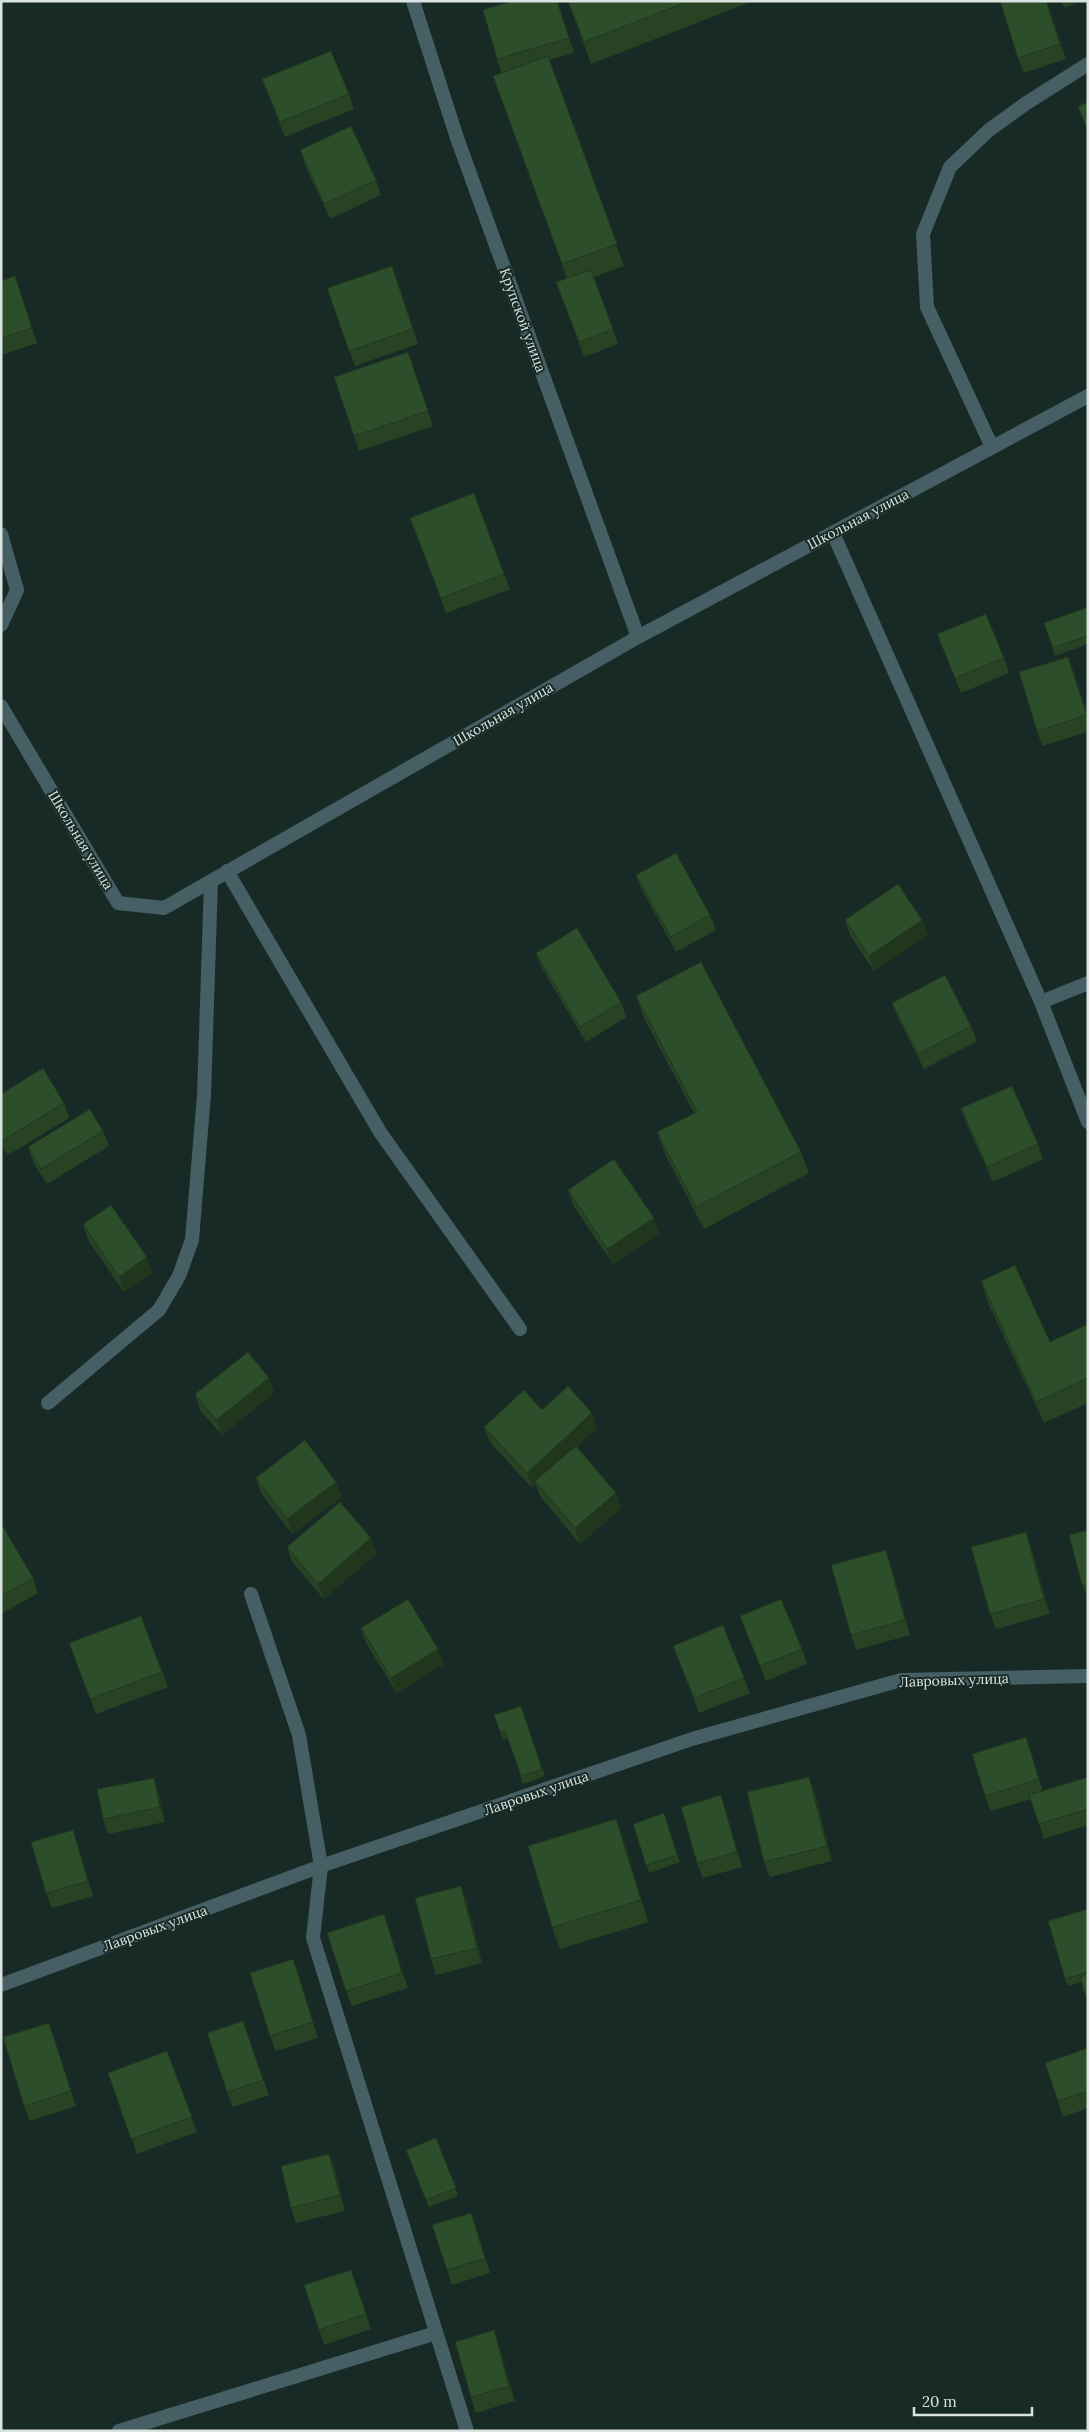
<svg xmlns="http://www.w3.org/2000/svg" width="1089" height="2432" font-family="Lora,serif">
<rect width="100%" height="100%" fill="#182a26"/>
<g fill="none" stroke-linecap="round" stroke-linejoin="round">
<polyline stroke="#455f64" stroke-width="14" points="992,447 927,307 923,234 950,167 989,130 1025,104 1088,64"/>
<g stroke="#455f64" stroke-width="14">
<polyline points="413,1 457,138 638,637"/>
<polyline points="833,533 1041,1002 1088,1122"/>
<polyline points="1,534 17,590 1,625"/>
<polyline points="1,706 118,903 164,908 638,637 1088,396"/>
<polyline points="227,871 380,1132 520,1329"/>
<polyline points="1041,1002 1088,983"/>
<polyline points="48,1403 159,1310 179,1276 192,1240 204,1095 211,881"/>
<polyline points="251,1594 299,1735 321,1866 313,1938 467,2431"/>
<polyline points="1,1985 321,1866 692,1739 901,1680 1088,1676"/>
<polyline points="119,2431 436,2333"/>
</g>
</g>
<g fill="#274324">
<polygon points="512,1 558,1 574,53 549,60 624,266 594,277 618,344 584,357 556,282 567,278 493,76 502,73 497,59"/>
<polygon points="568,1 753,1 591,64"/>
<polygon points="1047,1 1066,59 1024,73 1018,58"/>
<polygon points="1061,1 1080,1 1065,8"/>
<polygon points="262,79 349,94 354,109 285,137"/>
<polygon points="300,150 376,180 381,195 330,219 305,165"/>
<polygon points="15,276 37,343 1,355 1,281"/>
<polygon points="397,281 418,344 355,366 327,288"/>
<polygon points="413,367 433,426 359,451 354,436"/>
<polygon points="474,493 510,589 446,613 410,518"/>
<polygon points="1088,607 1088,644 1055,656 1044,623"/>
<polygon points="937,634 1004,658 1009,673 961,693"/>
<polygon points="1068,657 1088,717 1088,732 1042,746 1037,731"/>
<polygon points="636,875 710,915 716,930 676,952 642,890"/>
<polygon points="845,920 922,920 928,935 874,971 850,935"/>
<polygon points="536,953 621,1002 626,1017 586,1042 542,968"/>
<polygon points="636,996 801,1152 809,1173 704,1229 665,1154 657,1132 694,1113 644,1018"/>
<polygon points="892,1003 971,1026 977,1041 924,1069 898,1018"/>
<polygon points="1,1094 64,1103 69,1118 8,1155 1,1144"/>
<polygon points="961,1108 1038,1144 1043,1159 993,1182 966,1123"/>
<polygon points="103,1131 109,1146 47,1184 33,1162 28,1147"/>
<polygon points="568,1190 659,1233 613,1264 573,1205"/>
<polygon points="83,1224 153,1272 124,1292 88,1240"/>
<polygon points="981,1281 1050,1342 1088,1324 1088,1403 1044,1423 988,1303"/>
<polygon points="269,1378 274,1393 222,1435 200,1410 195,1394"/>
<polygon points="542,1410 597,1428 577,1447 616,1493 621,1508 580,1544 540,1496 536,1484 532,1488 490,1442 484,1427"/>
<polygon points="256,1478 342,1497 292,1534 261,1493"/>
<polygon points="1,1523 33,1578 38,1593 1,1614"/>
<polygon points="1088,1530 1088,1599 1082,1585"/>
<polygon points="1026,1532 1031,1547 1050,1614 996,1629 990,1614"/>
<polygon points="287,1547 377,1553 324,1599 292,1562"/>
<polygon points="886,1550 891,1565 910,1635 856,1650 851,1635"/>
<polygon points="141,1616 168,1687 96,1714 69,1643"/>
<polygon points="740,1616 802,1649 807,1664 766,1681"/>
<polygon points="361,1628 444,1664 397,1693 366,1643"/>
<polygon points="673,1646 744,1678 750,1693 699,1713"/>
<polygon points="521,1706 545,1776 523,1784 508,1738 503,1740 494,1715"/>
<polygon points="1031,1753 1043,1791 1088,1777 1088,1825 1044,1839 1031,1799 991,1811 985,1796"/>
<polygon points="809,1777 815,1792 832,1861 770,1877 764,1862"/>
<polygon points="159,1793 165,1822 108,1834 103,1819"/>
<polygon points="726,1810 742,1867 703,1878 697,1863"/>
<polygon points="616,1819 624,1841 648,1922 560,1949 552,1927"/>
<polygon points="667,1821 680,1862 649,1873 646,1865"/>
<polygon points="78,1845 93,1896 52,1908 46,1893"/>
<polygon points="467,1901 482,1963 436,1975 431,1959"/>
<polygon points="1088,1909 1088,2004 1081,1982 1068,1986 1065,1979"/>
<polygon points="389,1929 408,1988 352,2006 346,1991"/>
<polygon points="298,1974 318,2038 276,2051 270,2036"/>
<polygon points="248,2036 269,2095 233,2107 227,2092"/>
<polygon points="54,2038 76,2106 30,2121 24,2106"/>
<polygon points="1088,2048 1088,2108 1063,2117 1058,2101"/>
<polygon points="167,2051 197,2132 137,2154 108,2073"/>
<polygon points="436,2138 458,2196 429,2207 406,2150"/>
<polygon points="329,2154 335,2169 345,2211 296,2223 291,2208"/>
<polygon points="476,2228 490,2273 452,2285 447,2270"/>
<polygon points="357,2285 371,2329 324,2345 319,2330"/>
<polygon points="499,2346 515,2401 476,2413 471,2397"/>
</g>
<g fill="#20371d">
<polygon points="557,1 558,1 574,53 569,38"/>
<polygon points="1046,1 1047,1 1066,59 1060,44"/>
<polygon points="1068,657 1074,672 1088,718"/>
<polygon points="922,920 928,935 874,971 869,956"/>
<polygon points="654,1218 659,1233 613,1264 607,1249"/>
<polygon points="147,1257 153,1272 124,1292 119,1277"/>
<polygon points="269,1378 274,1393 222,1435 216,1420"/>
<polygon points="592,1413 597,1428 537,1484 535,1481 536,1484 532,1488 527,1473"/>
<polygon points="336,1482 342,1497 292,1534 287,1519"/>
<polygon points="616,1493 621,1508 580,1544 575,1528"/>
<polygon points="1026,1532 1031,1547 1050,1614 1044,1599"/>
<polygon points="371,1538 377,1553 324,1599 318,1584"/>
<polygon points="886,1550 891,1565 910,1635 905,1620"/>
<polygon points="438,1649 444,1664 397,1693 391,1678"/>
<polygon points="809,1777 815,1792 832,1861 827,1846"/>
<polygon points="154,1778 159,1793 165,1822 160,1807"/>
<polygon points="721,1795 726,1810 742,1867 737,1852"/>
<polygon points="616,1819 624,1841 648,1922 641,1900"/>
<polygon points="73,1830 78,1845 93,1896 88,1881"/>
<polygon points="461,1886 467,1901 482,1963 477,1948"/>
<polygon points="384,1914 389,1929 408,1988 402,1973"/>
<polygon points="329,2154 335,2169 345,2211 340,2195"/>
<polygon points="351,2270 357,2285 371,2329 366,2314"/>
<polygon points="494,2330 499,2346 515,2401 509,2386"/>
</g>
<g fill="#2d4e2a" stroke="#20371d">
<polygon points="512,1 557,1 569,38 497,59 483,10"/>
<polygon points="568,1 689,1 584,42"/>
<polygon points="1000,1 1046,1 1060,44 1018,58"/>
<polygon points="331,51 349,94 280,122 262,79"/>
<polygon points="548,56 617,244 562,264 493,76"/>
<polygon points="1088,102 1088,132 1078,106"/>
<polygon points="351,126 376,180 324,204 300,150"/>
<polygon points="392,266 413,329 349,351 327,288"/>
<polygon points="591,270 613,329 579,342 556,282"/>
<polygon points="15,276 32,328 1,338 1,281"/>
<polygon points="408,352 428,411 354,436 334,377"/>
<polygon points="474,493 504,574 441,598 410,518"/>
<polygon points="1088,607 1088,636 1053,648 1044,623"/>
<polygon points="986,614 1004,658 955,678 937,634"/>
<polygon points="1068,657 1087,715 1037,731 1019,672"/>
<polygon points="676,853 710,915 671,937 636,875"/>
<polygon points="898,884 922,920 869,956 845,920"/>
<polygon points="577,928 621,1002 580,1027 536,953"/>
<polygon points="701,962 801,1152 696,1207 657,1132 697,1112 636,996"/>
<polygon points="945,975 971,1026 918,1054 892,1003"/>
<polygon points="43,1068 64,1103 3,1140 1,1138 1,1094"/>
<polygon points="1012,1086 1038,1144 987,1167 961,1108"/>
<polygon points="90,1109 103,1131 41,1169 28,1147"/>
<polygon points="614,1159 654,1218 607,1249 568,1190"/>
<polygon points="111,1205 147,1257 119,1277 83,1224"/>
<polygon points="1015,1265 1050,1342 1088,1324 1088,1378 1036,1402 981,1281"/>
<polygon points="248,1352 269,1378 216,1420 195,1394"/>
<polygon points="568,1386 592,1413 527,1473 484,1427 524,1390 542,1410"/>
<polygon points="305,1440 336,1482 287,1519 256,1478"/>
<polygon points="576,1446 616,1493 575,1528 535,1481"/>
<polygon points="340,1502 371,1538 318,1584 287,1547"/>
<polygon points="1,1523 33,1578 1,1596"/>
<polygon points="1088,1530 1088,1583 1082,1585 1069,1535"/>
<polygon points="1026,1532 1044,1599 990,1614 971,1547"/>
<polygon points="886,1550 905,1620 851,1635 831,1565"/>
<polygon points="408,1599 438,1649 391,1678 361,1628"/>
<polygon points="781,1599 802,1649 760,1666 740,1616"/>
<polygon points="141,1616 162,1672 90,1699 69,1643"/>
<polygon points="723,1625 744,1678 694,1698 673,1646"/>
<polygon points="521,1706 542,1769 521,1776 505,1731 500,1732 494,1715"/>
<polygon points="1026,1737 1039,1779 985,1796 972,1754"/>
<polygon points="809,1777 827,1846 764,1862 747,1792"/>
<polygon points="1088,1777 1088,1809 1039,1824 1029,1795"/>
<polygon points="154,1778 160,1807 103,1819 97,1789"/>
<polygon points="721,1795 737,1852 697,1863 681,1807"/>
<polygon points="664,1813 677,1855 646,1865 633,1824"/>
<polygon points="616,1819 641,1900 552,1927 528,1846"/>
<polygon points="73,1830 88,1881 46,1893 31,1842"/>
<polygon points="461,1886 477,1948 431,1959 415,1898"/>
<polygon points="1088,1909 1088,1972 1065,1979 1048,1921"/>
<polygon points="384,1914 402,1973 346,1991 327,1933"/>
<polygon points="293,1959 313,2022 270,2036 250,1973"/>
<polygon points="1088,1974 1088,2004 1080,1977"/>
<polygon points="243,2021 263,2080 227,2092 207,2033"/>
<polygon points="49,2023 71,2091 24,2106 3,2037"/>
<polygon points="1088,2048 1088,2091 1058,2101 1045,2063"/>
<polygon points="167,2051 192,2117 131,2139 108,2073"/>
<polygon points="436,2138 456,2188 426,2200 406,2150"/>
<polygon points="329,2154 340,2195 291,2208 281,2166"/>
<polygon points="471,2213 485,2258 447,2270 432,2225"/>
<polygon points="351,2270 366,2314 319,2330 304,2285"/>
<polygon points="494,2330 509,2386 471,2397 455,2342"/>
</g>
<g text-anchor="middle" dominant-baseline="central" stroke-width="4" stroke-linejoin="round" paint-order="stroke">
<g font-size="14" fill="#d9e4e1" stroke="#182a26">
<text transform="translate(523 320) rotate(70)">Крупской улица</text>
<text transform="translate(858 519) rotate(-28)">Школьная улица</text>
<text transform="translate(503 714) rotate(-30)">Школьная улица</text>
<text transform="translate(81 840) rotate(59)">Школьная улица</text>
<text transform="translate(954 1680) rotate(-2)">Лавровых улица</text>
<text transform="translate(536 1793) rotate(-19)">Лавровых улица</text>
<text transform="translate(155 1928) rotate(-20)">Лавровых улица</text>
</g>
</g>
<rect width="1089" height="2432" fill="none" stroke="#d9e4e1" stroke-width="5"/>
<path d="M914 2407v8h118v-8" fill="none" stroke="#d9e4e1" stroke-width="2.5"/>
<text x="922" y="2407" font-size="15" fill="#d9e4e1" stroke="#182a26" stroke-width="4" paint-order="stroke">20 m</text>
</svg>
